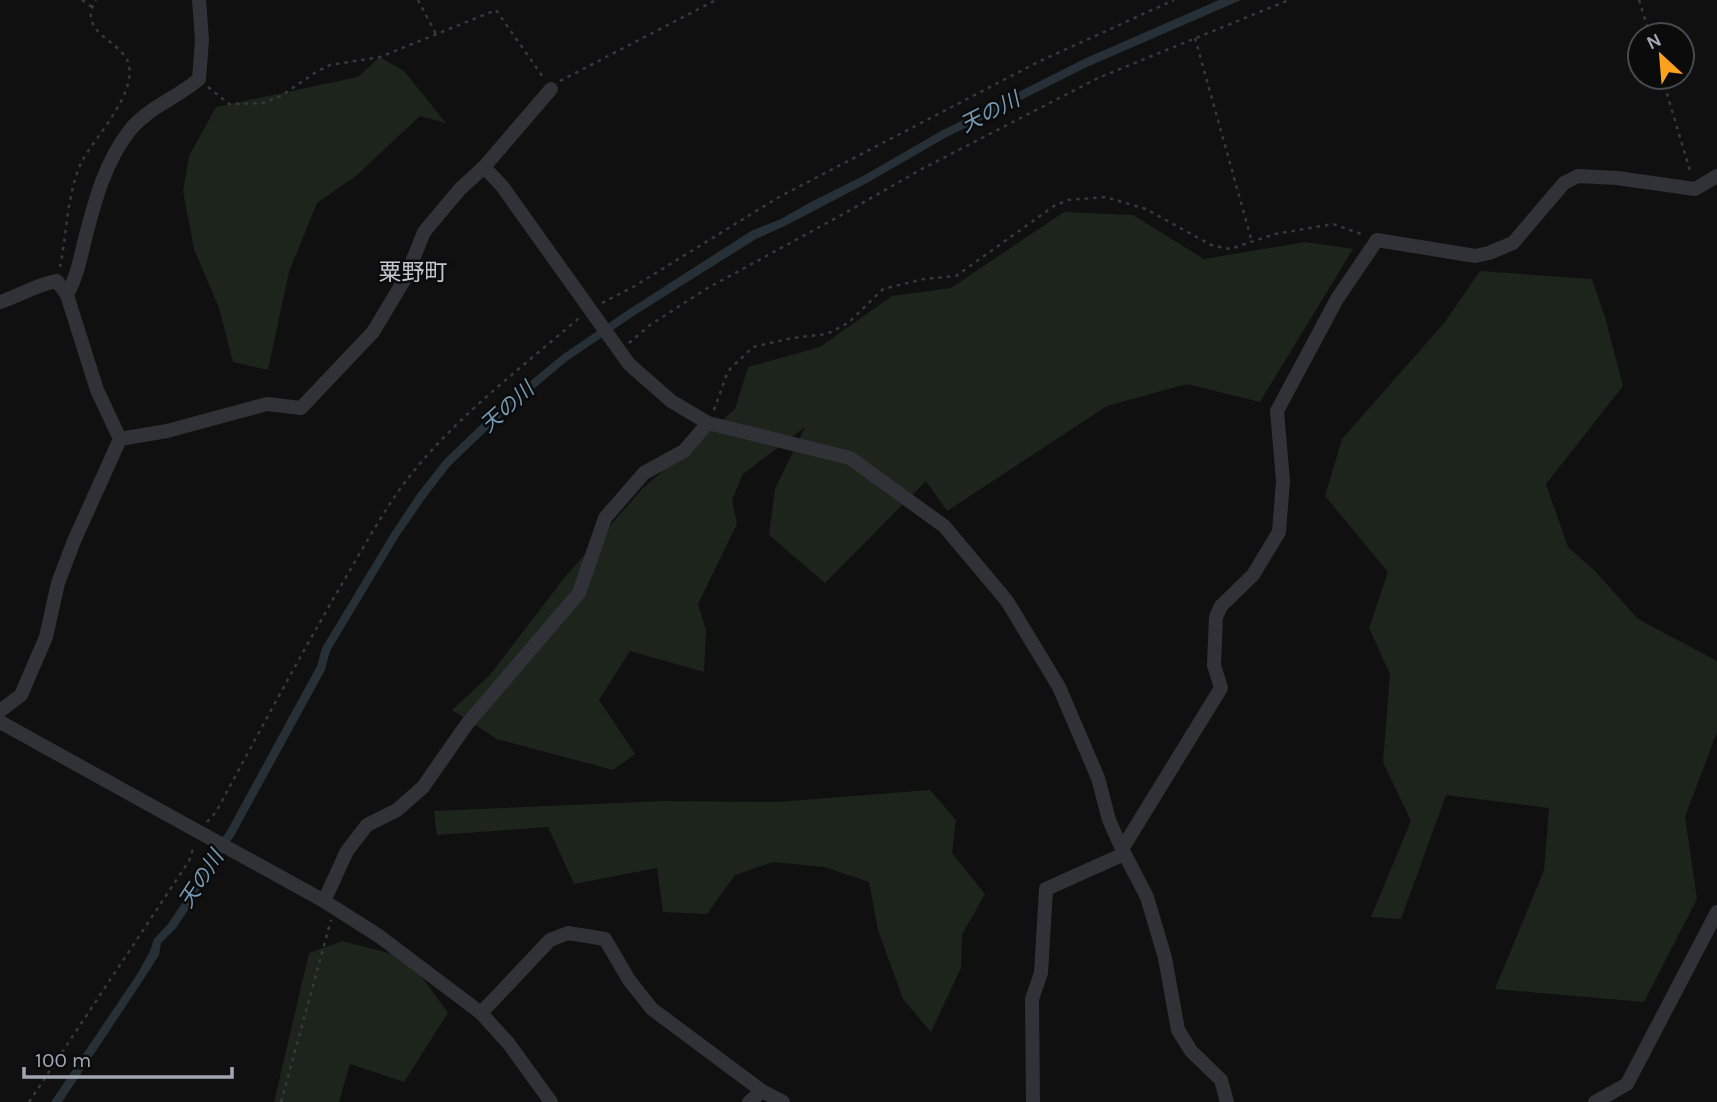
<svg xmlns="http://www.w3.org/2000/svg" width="1717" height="1102" font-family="Karla,'Noto Sans JP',sans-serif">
<rect width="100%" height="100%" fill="#101011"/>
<g fill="#1c241c">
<polygon points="380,57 404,71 446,123 420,116 357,175 317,203 289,272 268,370 233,362 219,308 194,249 183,191 189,156 216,107 358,77"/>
<polygon points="1064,212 1133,215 1204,259 1305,242 1353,249 1260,402 1187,384 1107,406 947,511 926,481 825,583 769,535 775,489 805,427 743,474 732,500 737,524 698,604 706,630 704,672 630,651 599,700 635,754 613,770 497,739 452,710 489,676 565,577 643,488 735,409 748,367 820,347 892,296 951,288"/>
<polygon points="1480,271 1592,279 1605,317 1623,386 1546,484 1568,547 1594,570 1638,619 1717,661 1717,732 1685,817 1697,899 1644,1002 1495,989 1544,870 1549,808 1446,795 1401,919 1371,917 1411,821 1383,762 1390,674 1369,628 1388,572 1325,496 1342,439 1445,322"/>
<polygon points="930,790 956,820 952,853 985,894 962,935 961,968 931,1032 903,999 878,930 869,882 824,867 773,862 735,875 707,914 663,912 657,868 574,884 548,827 437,835 434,811 664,801 777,802"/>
<polygon points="342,941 408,958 448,1013 404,1082 350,1064 339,1102 274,1102 309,953"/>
</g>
<polygon fill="#263036" points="1219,0 1241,0 1087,67 945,138 867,183 785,226 756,239 635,315 567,361 505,413 450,466 426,497 399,536 330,651 325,670 234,836 217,860 190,907 176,928 161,943 159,955 145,977 62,1102 51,1102 138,973 150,951 154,939 168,924 195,884 209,855 227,831 317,666 322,648 392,532 418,493 444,460 499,407 562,355 631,308 751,231 781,219 809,203 863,176 941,131 1084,59"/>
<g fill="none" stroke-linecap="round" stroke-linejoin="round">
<g stroke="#37393e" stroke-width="2.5" stroke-dasharray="3.5 5" stroke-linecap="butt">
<polyline points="82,0 92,7"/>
<polyline points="418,0 437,36"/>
<polyline points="1639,0 1650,35"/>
<polyline points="1195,38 1252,242"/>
<polyline points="1662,77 1691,174"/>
<polyline points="560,81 716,0"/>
<polyline points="208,87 229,104 263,103 281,96 316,72 330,65 380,57 496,10 543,77"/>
<path d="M 60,267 C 67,233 67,192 82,161 C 96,136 135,96 129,65 C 124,41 75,33 96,0"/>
<polyline points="602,303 633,287 779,197 1038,62 1174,0"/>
<polyline points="629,343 650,325 706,289 845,213 920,170 1098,78 1289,0"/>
<polyline points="714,410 728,371 753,347 792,338 827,334 848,323 883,289 924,279 956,276 1054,206 1068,200 1105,197 1146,209 1211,245 1230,249 1275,234 1333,224 1364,235"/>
<path d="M 207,822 L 216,812 C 256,738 296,663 339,589 C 361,552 382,512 409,477 C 457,416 521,368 579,318"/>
<polyline points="29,1102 189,861 194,846"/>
<polyline points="281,1102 331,920"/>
</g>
<g stroke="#313237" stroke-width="14">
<polyline points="484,167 502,186 629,364 671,401 708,423 850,458 944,526 1007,601 1059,687 1098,778 1109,820 1122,849 1147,897 1165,958 1178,1030 1191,1051 1221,1080 1227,1102"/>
<path d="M 67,295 C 77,277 80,259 85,239 C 95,200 105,162 130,130 C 149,107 177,98 199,79 L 202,40 L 199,0"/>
<path d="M 0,302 C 20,296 37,284 57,281 L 67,295 L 97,390 L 120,439 L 74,541 L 58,583 L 46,637 L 21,695 L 0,711"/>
<polyline points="120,439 167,431 267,404 301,408 373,332 406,277 424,232 460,189 484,167 551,89"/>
<polyline points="0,722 324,901 379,936 481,1013 509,1044 551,1102"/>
<polyline points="1122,849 1221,688 1214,665 1216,617 1221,606 1253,575 1279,532 1283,481 1277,411 1337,299 1377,240 1475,256 1489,253 1513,243 1564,183 1578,176 1617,178 1695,189 1717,176"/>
<polyline points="324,901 347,851 367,825 397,810 423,787 467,724 579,593 605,518 644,473 684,451 708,423"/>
<polyline points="481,1013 550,940 568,933 605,939 629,980 652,1009 762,1091"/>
<polyline points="749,1102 762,1091 783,1102"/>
<polyline points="1033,1102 1032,999 1041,973 1046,889 1124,854"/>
<polyline points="1595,1102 1627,1084 1717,912"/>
</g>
</g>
<g text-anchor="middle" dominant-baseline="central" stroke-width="5" stroke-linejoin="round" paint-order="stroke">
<g font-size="21" font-style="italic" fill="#7499b2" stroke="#0b0b0c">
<text transform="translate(990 112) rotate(-27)">天の川</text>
<text transform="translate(507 407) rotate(-42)">天の川</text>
<text transform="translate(201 879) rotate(-57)">天の川</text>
</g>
<g font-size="23" fill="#c1c6cf" stroke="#0b0b0c">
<text x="413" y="272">粟野町</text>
</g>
</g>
<g transform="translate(1661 56) rotate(334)"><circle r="33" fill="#0b0b0c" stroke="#47494f" stroke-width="2"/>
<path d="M0-5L12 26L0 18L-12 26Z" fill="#fea11c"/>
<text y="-10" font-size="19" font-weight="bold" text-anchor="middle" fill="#a0a7b3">N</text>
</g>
<path d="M24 1067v10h208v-10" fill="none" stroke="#a0a7b3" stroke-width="3.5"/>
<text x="35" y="1067" font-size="21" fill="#a0a7b3" stroke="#0b0b0c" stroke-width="5" paint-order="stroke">100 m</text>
</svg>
